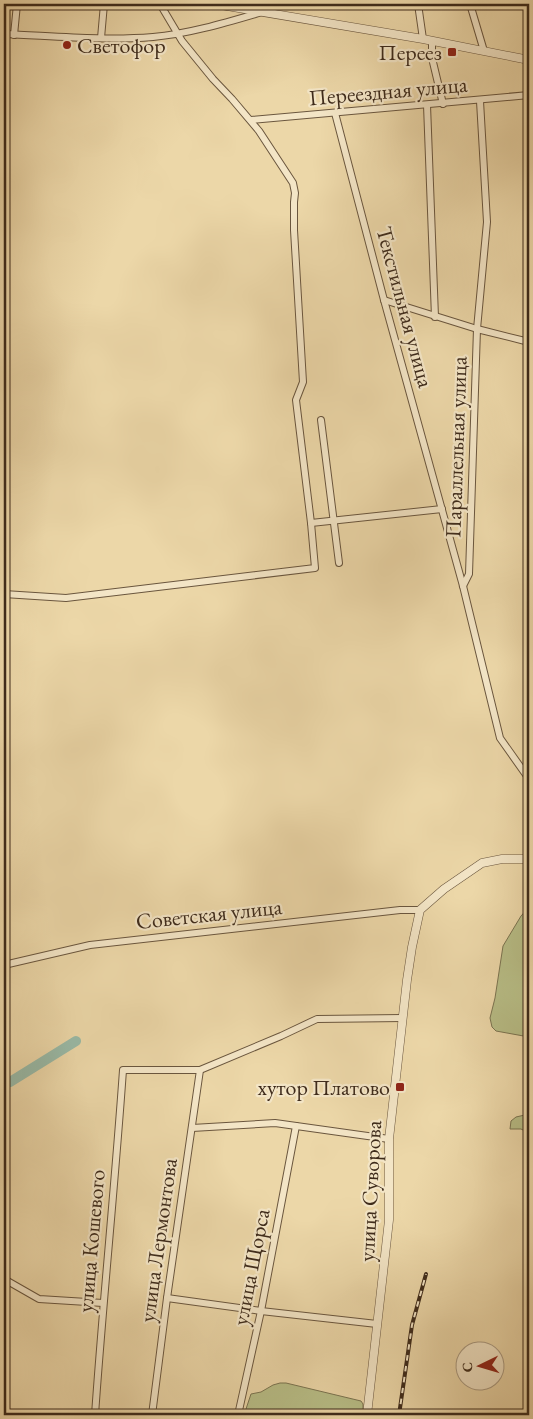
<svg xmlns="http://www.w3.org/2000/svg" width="533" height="1419" font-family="'EB Garamond',serif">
<rect width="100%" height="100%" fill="#ecd7a8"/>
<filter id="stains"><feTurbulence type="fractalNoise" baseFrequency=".004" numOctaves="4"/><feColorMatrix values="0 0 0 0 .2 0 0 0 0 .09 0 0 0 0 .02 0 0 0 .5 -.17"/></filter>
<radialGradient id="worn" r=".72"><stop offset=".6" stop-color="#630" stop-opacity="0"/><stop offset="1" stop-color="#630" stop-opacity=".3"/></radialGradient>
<g fill="#b8be87" stroke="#7b7451">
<polygon points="529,907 529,1037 496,1031 492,1027 490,1018 495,998 503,946 521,916"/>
<polygon points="529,1114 529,1152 527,1152 525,1147 527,1141 527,1132 521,1129 510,1129 511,1121 516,1117"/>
<polygon points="280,1383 286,1383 361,1401 363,1404 363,1415 244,1415 251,1394 261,1392 273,1385"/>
</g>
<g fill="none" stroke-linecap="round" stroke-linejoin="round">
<polyline stroke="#99baa7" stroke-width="10" points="4,1083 10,1082 76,1041"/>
<g stroke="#6a563e" stroke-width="8">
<g id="minor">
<polyline points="418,4 423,39"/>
<polyline points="470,4 484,51"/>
<path d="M 4,34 C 53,36 104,41 153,37 C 189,34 228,22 262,12"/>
<polyline points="14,35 17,4"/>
<polyline points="101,38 104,4"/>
<polyline points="432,41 432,58 443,104"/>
<polyline points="427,105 435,317"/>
<polyline points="335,113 384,300 463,586 500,738 529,779"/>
<polyline points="251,120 529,95"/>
<polyline points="384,300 477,329 529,342"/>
<polyline points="321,420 339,563"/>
<polyline points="311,523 442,509"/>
<polyline points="463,586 469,574 477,329 487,222 480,101"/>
<polyline points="4,594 66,598 315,568 311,523 296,400 303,382 294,230 294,202 295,193 293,183 259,131 232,99 213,79 182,41 160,4"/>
<polyline points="4,965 90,945 400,910 420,910"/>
<polyline points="192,1128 275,1123 389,1139"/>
<polyline points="4,1279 39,1299 103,1303"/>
<polyline points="167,1298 261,1311 377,1324"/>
<path d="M 95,1415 C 103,1300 115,1185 123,1070 L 200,1070 L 281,1036 L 317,1019 L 403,1018"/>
<polyline points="152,1415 167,1298 200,1070"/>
<polyline points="238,1415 261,1311 296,1126"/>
</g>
</g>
<g stroke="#6a563e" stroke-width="9">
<g id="tertiary">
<polyline points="215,4 423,39 529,60"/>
<polyline points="367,1415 389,1220 389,1139 407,980 412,947 420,910 444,889 482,863 502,859 529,859"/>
</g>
</g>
<use href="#minor" stroke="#f3e5c6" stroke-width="6"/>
<use href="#tertiary" stroke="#f3e5c6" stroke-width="8"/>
<g stroke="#3e2b1b" stroke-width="4">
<polyline id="rail" points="399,1415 412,1325 426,1274"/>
</g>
<use href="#rail" stroke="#f3e5c6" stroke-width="2" stroke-dasharray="5.5" stroke-linecap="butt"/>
</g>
<g fill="#8f2418" stroke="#f3e5c6" stroke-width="2">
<circle cx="67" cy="45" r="5"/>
<rect x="447" y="47" width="10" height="10" rx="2.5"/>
<rect x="395" y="1082" width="10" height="10" rx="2.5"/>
</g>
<g text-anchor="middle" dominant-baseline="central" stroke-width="4.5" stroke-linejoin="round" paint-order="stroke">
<g font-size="22" fill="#3e2b1b" stroke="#f3e5c6" text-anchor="end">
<text x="77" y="45" text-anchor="start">Светофор</text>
<text x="442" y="52">Переез</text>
<text x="390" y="1087">хутор Платово</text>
</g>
<g font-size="22" fill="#3e2b1b" stroke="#f3e5c6">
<text transform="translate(388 91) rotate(-5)">Переездная улица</text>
<text transform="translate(405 307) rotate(75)">Текстильная улица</text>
<text transform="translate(456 447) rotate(-88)">Параллельная улица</text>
<text transform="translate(209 914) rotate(-6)">Советская улица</text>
<text transform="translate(370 1191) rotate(-87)">улица Суворова</text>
<text transform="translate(158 1240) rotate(-82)">улица Лермонтова</text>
<text transform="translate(91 1241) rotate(-85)">улица Кошевого</text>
<text transform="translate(251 1267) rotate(-79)">улица Щорса</text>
</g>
</g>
<rect width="533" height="1419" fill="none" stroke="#ecd7a8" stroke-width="20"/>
<rect x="5" y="5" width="523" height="1409" fill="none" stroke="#3e2b1b" stroke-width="2.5"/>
<rect x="10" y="10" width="513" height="1399" fill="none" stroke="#3e2b1b"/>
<g transform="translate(480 1366) rotate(265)"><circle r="24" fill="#f3e5c6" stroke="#ab9b82"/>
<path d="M0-4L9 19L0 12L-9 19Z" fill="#8f2418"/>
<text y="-8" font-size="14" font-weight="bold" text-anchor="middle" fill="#3e2b1b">С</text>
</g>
<rect width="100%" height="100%" filter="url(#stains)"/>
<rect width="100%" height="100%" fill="url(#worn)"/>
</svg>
